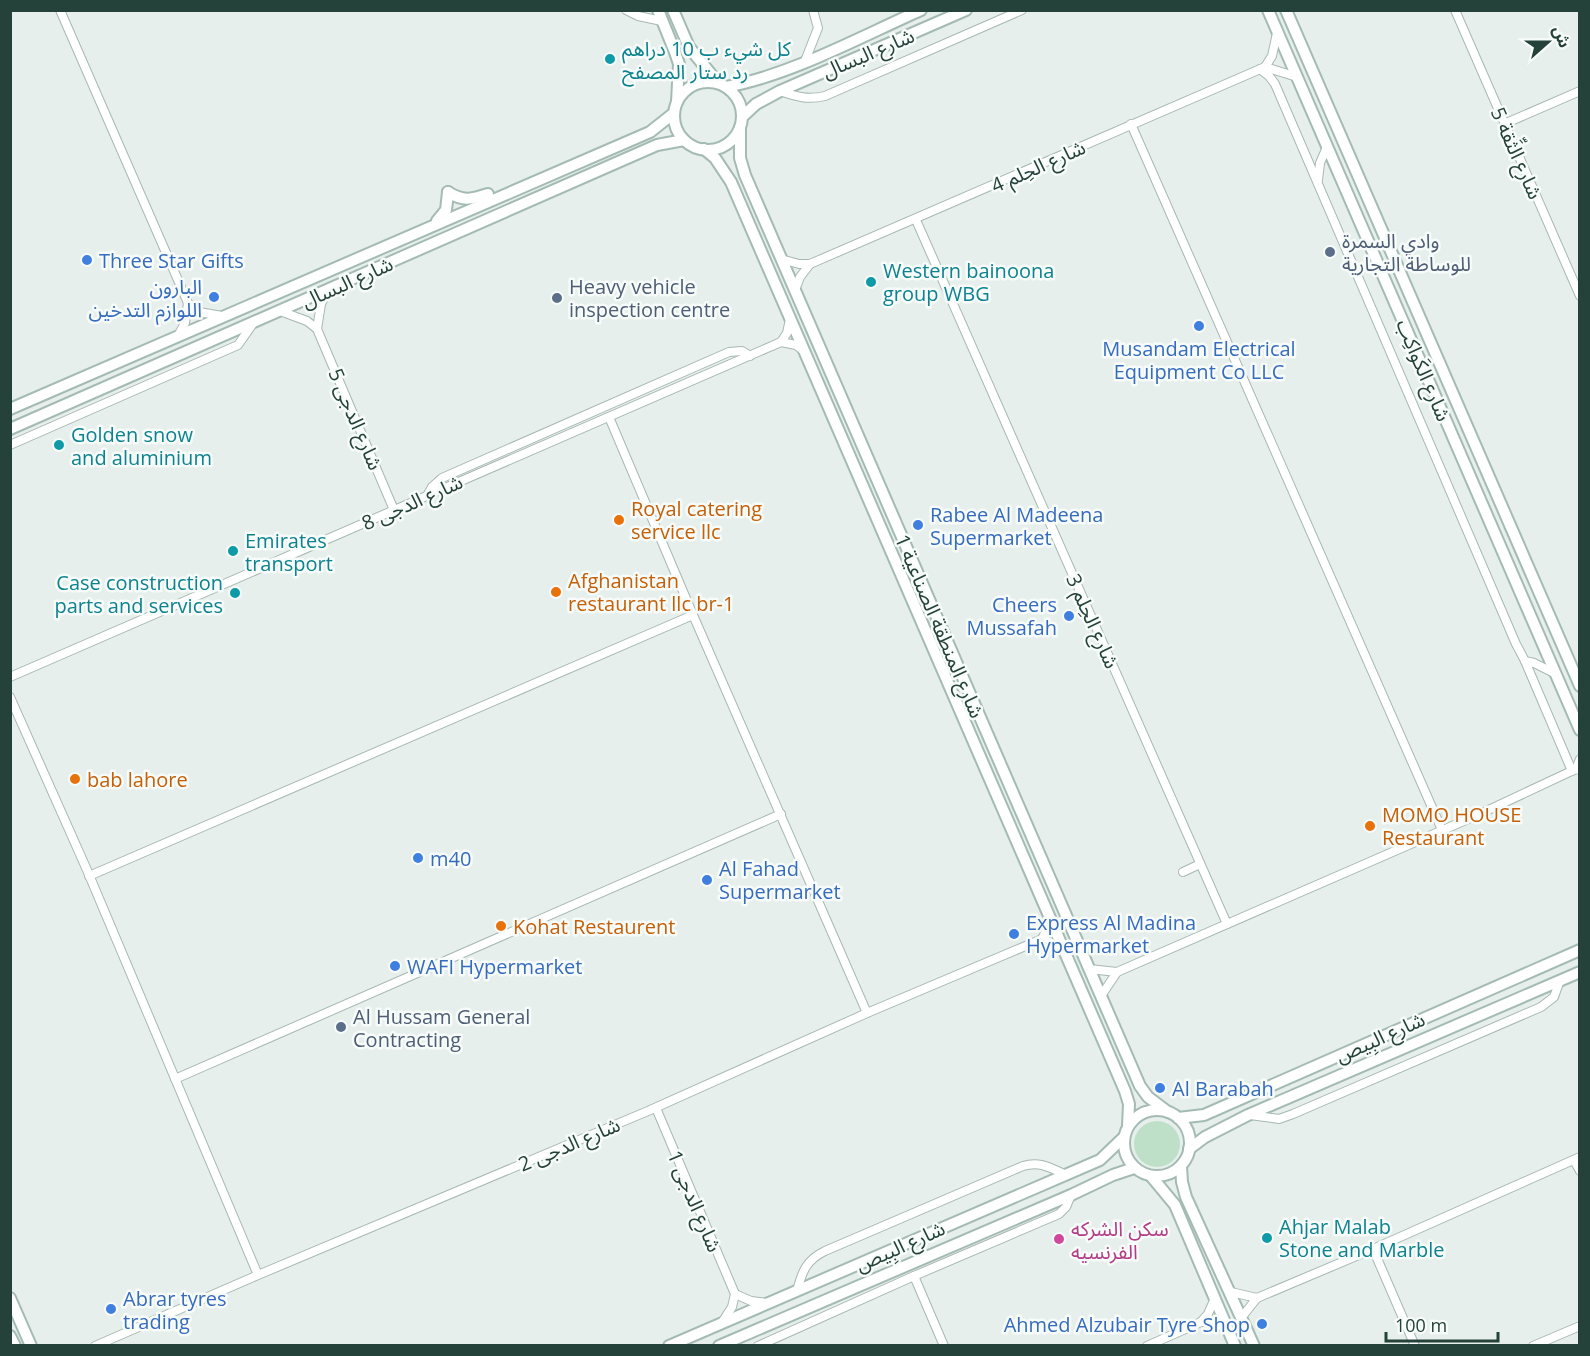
<svg xmlns="http://www.w3.org/2000/svg" width="1590" height="1356" font-family="'Open Sans','Noto Sans Arabic',sans-serif">
<rect width="100%" height="100%" fill="#e6efeb"/>
<circle fill="#bfe0c8" cx="1157" cy="1144" r="23"/>
<g fill="none" stroke-linecap="round" stroke-linejoin="round">
<g stroke="#a8b8b2" stroke-width="10">
<g id="street">
<polyline points="60,10 188,303 185,323 178,336"/>
<polyline points="626,10 638,16 662,21"/>
<polyline points="1455,10 1580,296"/>
<polyline points="805,61 818,28 813,10"/>
<polyline points="1265,67 1297,77"/>
<polyline points="1260,69 1269,76 1275,84 1516,644 1525,661 1534,663 1556,674"/>
<path d="M 780,91 C 797,97 808,100 825,96 L 1022,10"/>
<polyline points="1131,124 1442,830"/>
<polyline points="1504,124 1580,91"/>
<polyline points="1318,180 1320,163 1327,147"/>
<polyline points="916,220 1227,924"/>
<polyline points="781,259 799,264 810,264 1265,67 1272,56 1277,33"/>
<polyline points="328,290 321,304 317,329 394,510"/>
<polyline points="795,290 800,277 810,264"/>
<polyline points="188,303 199,312 222,316"/>
<polyline points="280,311 307,321 317,329"/>
<polyline points="781,342 796,345 804,351"/>
<polyline points="609,417 693,615 867,1013"/>
<polyline points="10,445 238,345 254,322"/>
<polyline points="427,496 432,487 442,478 729,352 742,351 750,356"/>
<polyline points="1525,661 1572,771"/>
<polyline points="10,677 781,342 787,333 790,319"/>
<polyline points="10,697 87,870 258,1275"/>
<polyline points="1576,769 1580,759"/>
<polyline points="1183,872 1200,864"/>
<polyline points="89,876 693,615"/>
<polyline points="1042,939 1049,925 1048,918"/>
<polyline points="1089,969 1117,972"/>
<polyline points="1101,996 1117,972 1482,813 1576,769 1580,770"/>
<polyline points="175,1079 781,814"/>
<polyline points="656,1108 735,1294 732,1307 723,1321"/>
<polyline points="1250,1115 1279,1119 1293,1114 1541,1007 1554,997 1560,980"/>
<polyline points="1574,1160 1580,1171"/>
<polyline points="1373,1249 1415,1346"/>
<polyline points="914,1276 944,1346"/>
<path d="M 797,1291 C 802,1272 806,1260 825,1251 L 1023,1166 C 1039,1161 1049,1167 1064,1174"/>
<polyline points="1231,1292 1257,1298 1373,1249 1580,1157"/>
<polyline points="735,1294 751,1301 767,1303"/>
<polyline points="1241,1318 1257,1298"/>
<polyline points="1201,1322 1208,1314 1215,1298"/>
<polyline points="95,1346 258,1275 648,1111 867,1013 1042,939 1062,947"/>
<polyline points="758,1346 914,1276 1059,1214 1066,1207 1071,1195"/>
<polyline points="1147,1346 1201,1322 1210,1322 1228,1329"/>
<polyline points="1533,1346 1580,1326"/>
</g>
</g>
<g stroke="#a4bbb3" stroke-width="14">
<g id="secondary">
<polyline points="658,10 675,52 679,64 677,102"/>
<polyline points="673,10 689,47 718,83"/>
<polyline points="1268,10 1580,730"/>
<polyline points="1286,10 1580,686"/>
<circle cx="708" cy="116" r="34"/>
<path d="M 726,87 C 791,75 860,37 921,10"/>
<polyline points="742,117 756,104 780,91 966,10"/>
<polyline points="740,128 740,158 745,175 1140,1086 1148,1097 1168,1112"/>
<polyline points="704,149 715,158 731,182 1125,1091 1129,1104 1128,1126"/>
<path d="M 448,192 C 463,202 473,199 488,194"/>
<polyline points="437,221 446,210 448,192"/>
<polyline points="10,409 650,132 674,113"/>
<polyline points="10,429 657,145 684,140"/>
<circle cx="1157" cy="1143" r="33"/>
<polyline points="1178,1118 1204,1115 1580,950"/>
<polyline points="1189,1149 1205,1137 1248,1115 1580,972"/>
<polyline points="1181,1166 1182,1182 1186,1197 1254,1346"/>
<polyline points="1151,1176 1175,1205 1235,1346"/>
<polyline points="10,1298 31,1346"/>
<polyline points="10,1336 15,1346"/>
<polyline points="669,1346 1100,1160 1124,1137"/>
<polyline points="719,1346 1071,1195 1113,1175 1134,1168"/>
</g>
</g>
<use href="#street" stroke="#fff" stroke-width="8"/>
<use href="#secondary" stroke="#fff" stroke-width="10"/>
</g>
<g fill="#0f9aa8" stroke="#f7fbf9" stroke-width="2">
<circle cx="610" cy="59" r="6"/>
<circle cx="871" cy="282" r="6"/>
<circle cx="59" cy="445" r="6"/>
<circle cx="233" cy="551" r="6"/>
<circle cx="235" cy="593" r="6"/>
<circle cx="1267" cy="1238" r="6"/>
</g>
<g fill="#5c6f8a" stroke="#f7fbf9" stroke-width="2">
<circle cx="1330" cy="252" r="6"/>
<circle cx="557" cy="298" r="6"/>
<circle cx="341" cy="1027" r="6"/>
</g>
<g fill="#3f7fe0" stroke="#f7fbf9" stroke-width="2">
<circle cx="87" cy="260" r="6"/>
<circle cx="214" cy="297" r="6"/>
<circle cx="1199" cy="326" r="6"/>
<circle cx="918" cy="525" r="6"/>
<circle cx="1069" cy="616" r="6"/>
<circle cx="418" cy="858" r="6"/>
<circle cx="707" cy="880" r="6"/>
<circle cx="1014" cy="934" r="6"/>
<circle cx="395" cy="966" r="6"/>
<circle cx="1160" cy="1088" r="6"/>
<circle cx="111" cy="1309" r="6"/>
<circle cx="1262" cy="1324" r="6"/>
</g>
<g fill="#e8710a" stroke="#f7fbf9" stroke-width="2">
<circle cx="619" cy="520" r="6"/>
<circle cx="556" cy="592" r="6"/>
<circle cx="75" cy="779" r="6"/>
<circle cx="1370" cy="826" r="6"/>
<circle cx="501" cy="926" r="6"/>
</g>
<circle fill="#d1479c" stroke="#f7fbf9" stroke-width="2" cx="1059" cy="1239" r="6"/>
<g text-anchor="middle" dominant-baseline="central" stroke-width="5" stroke-linejoin="round" paint-order="stroke">
<g font-size="20" fill="#0d838f" stroke="#f7fbf9" text-anchor="start">
<text x="622" y="48">كل شيء ب 10 دراهم<tspan x="622" dy="23">رد ستار المصفح</tspan></text>
<text x="883" y="270">Western bainoona<tspan x="883" dy="23">group WBG</tspan></text>
<text x="71" y="434">Golden snow<tspan x="71" dy="23">and aluminium</tspan></text>
<text x="245" y="540">Emirates<tspan x="245" dy="23">transport</tspan></text>
<text x="223" y="582" text-anchor="end">Case construction<tspan x="223" dy="23">parts and services</tspan></text>
<text x="1279" y="1226">Ahjar Malab<tspan x="1279" dy="23">Stone and Marble</tspan></text>
</g>
<g font-size="20" fill="#24423a" stroke="#f7fbf9">
<text transform="translate(868 53) rotate(-23)">شارع البسال</text>
<text transform="translate(1517 153) rotate(66)">شارع الثِّقة 5</text>
<text transform="translate(1038 166) rotate(-24)">شارع الحِلم 4</text>
<text transform="translate(347 282) rotate(-24)">شارع البسال</text>
<text transform="translate(1424 370) rotate(67)">شارع الكَواكِب</text>
<text transform="translate(356 419) rotate(67)">شارع الدجى 5</text>
<text transform="translate(412 502) rotate(-24)">شارع الدجى 8</text>
<text transform="translate(1093 621) rotate(66)">شارع الحِلم 3</text>
<text transform="translate(940 626) rotate(67)">شارع المنطقة الصناعية 1</text>
<text transform="translate(1380 1037) rotate(-24)">شارع البِيص</text>
<text transform="translate(569 1144) rotate(-23)">شارع الدجى 2</text>
<text transform="translate(695 1201) rotate(67)">شارع الدجى 1</text>
<text transform="translate(900 1246) rotate(-24)">شارع البِيص</text>
</g>
<g font-size="20" fill="#4e5e75" stroke="#f7fbf9" text-anchor="start">
<text x="1342" y="240">وادي السمرة<tspan x="1342" dy="23">للوساطة التجارية</tspan></text>
<text x="569" y="286">Heavy vehicle<tspan x="569" dy="23">inspection centre</tspan></text>
<text x="353" y="1016">Al Hussam General<tspan x="353" dy="23">Contracting</tspan></text>
</g>
<g font-size="20" fill="#366cbe" stroke="#f7fbf9" text-anchor="start">
<text x="99" y="260">Three Star Gifts</text>
<text x="202" y="286" text-anchor="end">البارون<tspan x="202" dy="23">اللوازم التدخين</tspan></text>
<text x="1199" y="348" text-anchor="middle">Musandam Electrical<tspan x="1199" dy="23">Equipment Co LLC</tspan></text>
<text x="930" y="514">Rabee Al Madeena<tspan x="930" dy="23">Supermarket</tspan></text>
<text x="1057" y="604" text-anchor="end">Cheers<tspan x="1057" dy="23">Mussafah</tspan></text>
<text x="430" y="858">m40</text>
<text x="719" y="868">Al Fahad<tspan x="719" dy="23">Supermarket</tspan></text>
<text x="1026" y="922">Express Al Madina<tspan x="1026" dy="23">Hypermarket</tspan></text>
<text x="407" y="966">WAFI Hypermarket</text>
<text x="1172" y="1088">Al Barabah</text>
<text x="123" y="1298">Abrar tyres<tspan x="123" dy="23">trading</tspan></text>
<text x="1250" y="1324" text-anchor="end">Ahmed Alzubair Tyre Shop</text>
</g>
<g font-size="20" fill="#c56008" stroke="#f7fbf9" text-anchor="start">
<text x="631" y="508">Royal catering<tspan x="631" dy="23">service llc</tspan></text>
<text x="568" y="580">Afghanistan<tspan x="568" dy="23">restaurant llc br-1</tspan></text>
<text x="87" y="779">bab lahore</text>
<text x="1382" y="814">MOMO HOUSE<tspan x="1382" dy="23">Restaurant</tspan></text>
<text x="513" y="926">Kohat Restaurent</text>
</g>
<g font-size="20" fill="#b23c85" stroke="#f7fbf9" text-anchor="start">
<text x="1071" y="1228">سكن الشركه<tspan x="1071" dy="23">الفرنسيه</tspan></text>
</g>
</g>
<rect width="1590" height="1356" fill="none" stroke="#24423a" stroke-width="24"/>
<g transform="translate(1548 42) rotate(69)" stroke="#f7fbf9" stroke-width="4.5" paint-order="stroke">
<path d="M0-4.5L10 22L0 15L-10 22Z" fill="#24423a"/>
<text y="-9" font-size="16" font-weight="bold" text-anchor="middle" fill="#24423a">ش</text>
</g>
<path d="M1386 1332v9h112v-9" fill="none" stroke="#24423a" stroke-width="3"/>
<text x="1395" y="1332" font-size="18" fill="#24423a" stroke="#f7fbf9" stroke-width="4.5" paint-order="stroke">100 m</text>
</svg>
